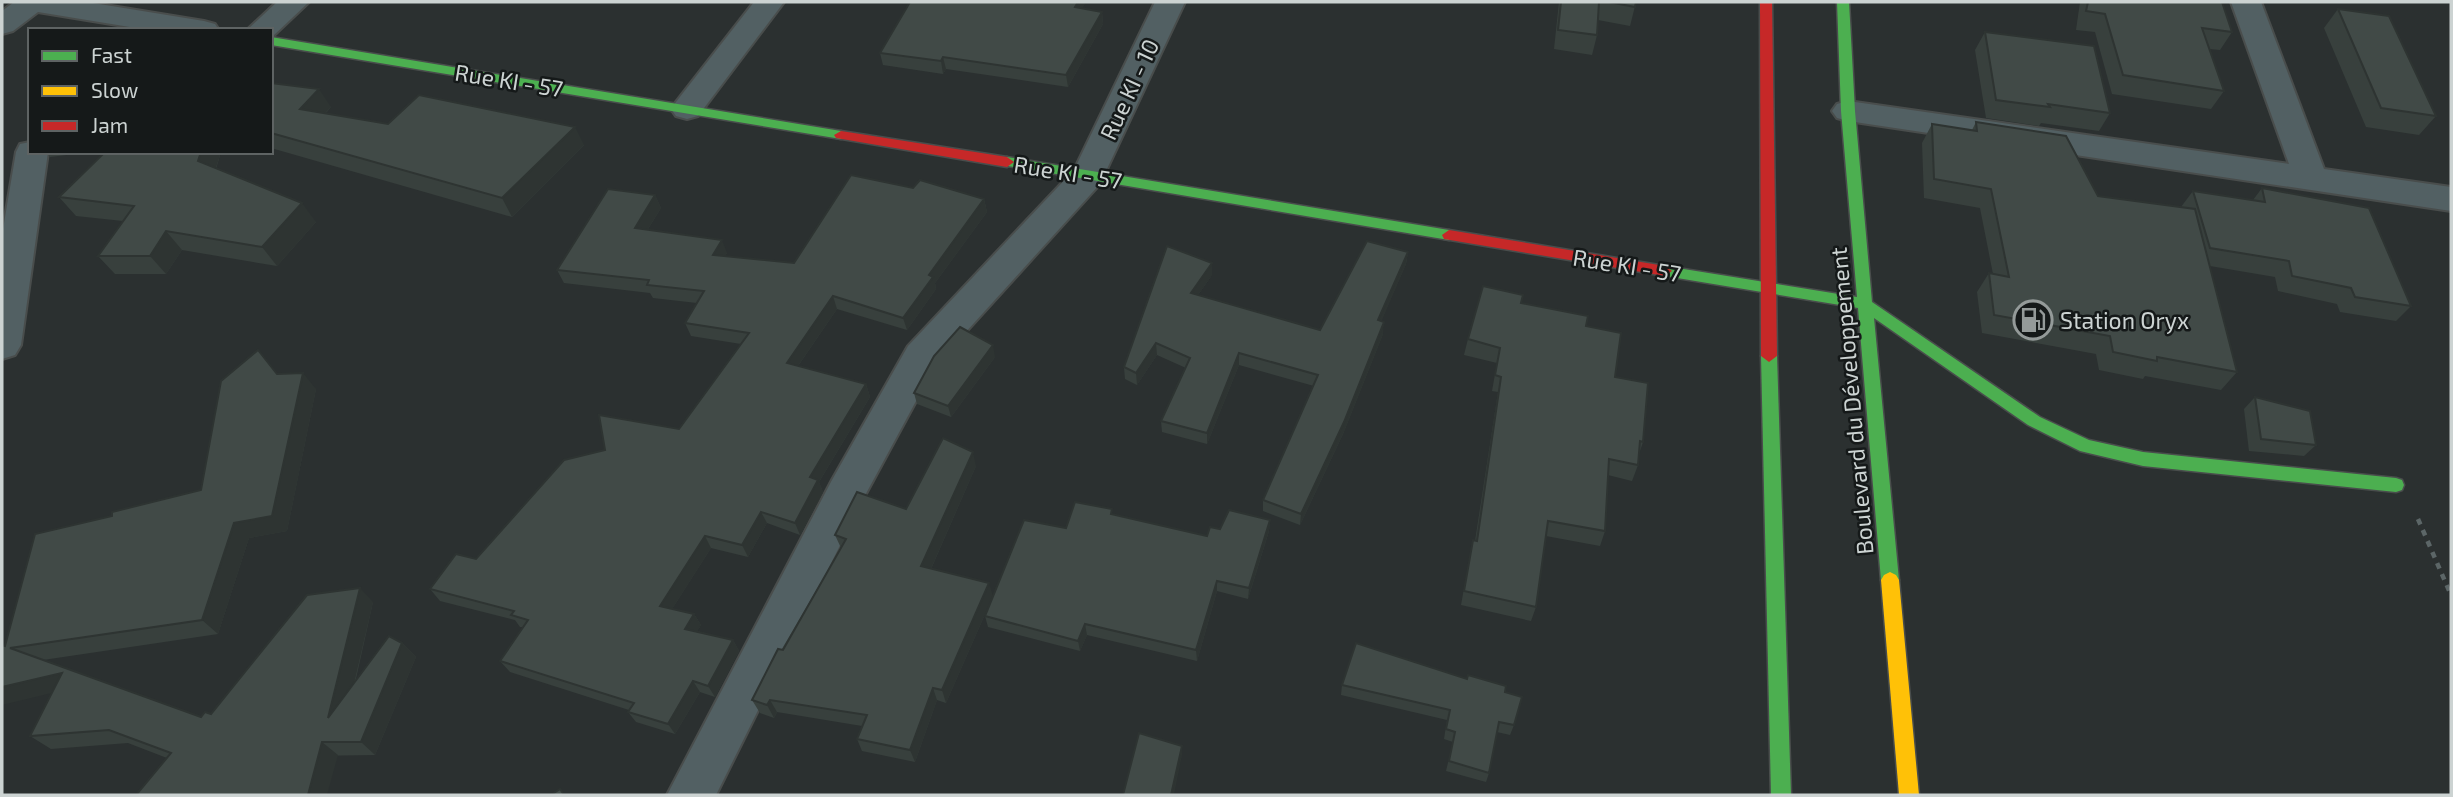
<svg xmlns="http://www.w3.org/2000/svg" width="2453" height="797" font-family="'Exo 2',sans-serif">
<rect width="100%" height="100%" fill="#2b3030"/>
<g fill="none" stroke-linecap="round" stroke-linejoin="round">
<g stroke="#494d4c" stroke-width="4">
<g id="street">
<polygon points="14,2 87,2 204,21 215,24 219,30 148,30 38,12 13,31 2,34 2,11"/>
<polygon points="277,2 309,2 273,36 271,30 247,30"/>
<polygon points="754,2 784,2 698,116 687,119 676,116 671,109 676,102"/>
<polygon points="1155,2 1185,2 1100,184 935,366 862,501 716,795 667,795 832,480 908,346 1074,170"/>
<polygon points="2231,2 2261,2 2324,169 2451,187 2451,211 1848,121 1837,118 1832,111 1837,104 1848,101 2289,164"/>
<polygon points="30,142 30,152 48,152 21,345 15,355 2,359 2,235 16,152 20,144"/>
</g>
</g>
<g stroke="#494d4c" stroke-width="3">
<g id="fast">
<polygon points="1837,2 1849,2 1855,111 1872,302 2040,417 2089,440 2143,452 2396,478 2402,480 2404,485 2402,490 2396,492 2143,466 2080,451 2028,425 1874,318 1899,580 1896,585 1890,588 1884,585 1881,580 1858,308 1665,276 1658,271 1665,266 1857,297 1841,111"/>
<polygon points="271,37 841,131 848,135 841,139 271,45"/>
<polygon points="1007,157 1449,230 1456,235 1449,240 1002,165 1000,162 1002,159"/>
<polygon points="1769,350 1777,356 1791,795 1771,795 1761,356"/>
</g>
</g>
<g stroke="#494d4c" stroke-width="3">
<polygon id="slow" points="1890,572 1896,575 1899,580 1919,795 1899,795 1881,580 1884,575"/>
</g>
<g stroke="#494d4c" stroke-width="3">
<g id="jam">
<polygon points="1760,2 1772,2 1777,356 1769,362 1761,356"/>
<polygon points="841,131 1007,157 1014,162 1007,167 836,138 834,135"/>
<polygon points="1449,230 1665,266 1672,271 1665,276 1444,239 1442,235"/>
</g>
</g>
<polyline stroke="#5c6667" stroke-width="4.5" stroke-dasharray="6 6" stroke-linecap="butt" points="2418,519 2451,595"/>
<use href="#street" fill="#526063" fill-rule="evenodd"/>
<use href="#fast" fill="#4caf50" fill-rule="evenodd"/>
<use href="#slow" fill="#ffc107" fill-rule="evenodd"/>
<use href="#jam" fill="#c62828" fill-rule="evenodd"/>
</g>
<g fill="#38403d">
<polygon points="910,2 1086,2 1082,8 1102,12 1103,24 1068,87 946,69 943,74 883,65 880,53"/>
<polygon points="1559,2 1636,2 1630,26 1598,20 1597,35 1592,55 1554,49"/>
<polygon points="2080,2 2222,2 2232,32 2220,50 2210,49 2224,91 2211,109 2112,94 2095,32 2076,30"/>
<polygon points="2338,9 2436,116 2419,135 2366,127 2324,28"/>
<polygon points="1985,32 2110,113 2099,131 2041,123 2039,126 1986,118 1975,50"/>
<polygon points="271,83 331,107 326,113 388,124 584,145 512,217 271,148"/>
<polygon points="1976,122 2098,196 2181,207 2193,191 2253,200 2262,188 2411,306 2396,321 2340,312 2337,304 2278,291 2275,277 2210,266 2237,372 2221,390 2145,376 2143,379 2099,370 2096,354 1982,333 1977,292 1989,273 1993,274 1980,208 1924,198 1922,143 1932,124 1972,130"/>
<polygon points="46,152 91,152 50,157"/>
<polygon points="105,152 221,152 216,169 316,222 277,266 182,250 166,274 115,274 98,256 123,221 76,216 59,197"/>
<polygon points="913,188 984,199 987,212 935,283 936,289 907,330 837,309 798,366 866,384 870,397 819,482 823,492 800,535 767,523 748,557 711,548 672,609 694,614 701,625 697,631 733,640 739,651 715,697 700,692 675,734 636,722 628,712 629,710 510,672 500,661 523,627 520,627 515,620 440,601 430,589 679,429 741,344 691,336 685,323 697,303 653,298 650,293 564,283 557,270 655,195 661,208 648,229 727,253 725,256 794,263"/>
<polygon points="1408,252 1406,264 1381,321 1383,334 1343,434 1300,525 1263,511 1263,500 1314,386 1239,365 1207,444 1162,432 1161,421 1186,368 1157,355 1137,385 1125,379 1124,367 1212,275 1198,295 1320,330"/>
<polygon points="1521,303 1586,326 1615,377 1643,442 1639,454 1638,465 1632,481 1608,475 1605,531 1600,546 1546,536 1536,607 1531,621 1461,605 1470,555 1473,540 1475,541 1498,392 1492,391 1497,363 1464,355 1468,339"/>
<polygon points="995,357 951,417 917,404 914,393"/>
<polygon points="278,374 316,389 287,531 249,538 218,634 43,660 201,717 211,714 373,602 355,683 402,643 416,657 375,755 167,758 128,743 51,749 30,736 52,694 5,646 112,516 201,490"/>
<polygon points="2255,397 2316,445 2304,456 2249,451 2244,409"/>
<polygon points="976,466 931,569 993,596 946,703 937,700 915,762 862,751 857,739 862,726 777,712 774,718 760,713 752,700 841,548 835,535 906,509"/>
<polygon points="1113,514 1207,536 1220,529 1270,520 1269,531 1248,599 1217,591 1197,661 1087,635 1080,651 988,627 985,616 1066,528"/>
<polygon points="1342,685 1514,725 1510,735 1497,732 1489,773 1486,782 1446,771 1453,742 1444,739 1447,720 1341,695"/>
</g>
<g fill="#2e3432">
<polygon points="1078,2 1086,2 1076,19 1075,7"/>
<polygon points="1102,12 1103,24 1068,87 1066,75"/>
<polygon points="943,57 946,69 943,74 941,61"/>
<polygon points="319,89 331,107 312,127 300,109"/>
<polygon points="575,127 584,145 512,217 502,198"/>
<polygon points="201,152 221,152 212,180 198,161"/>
<polygon points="655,195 661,208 641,240 635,228"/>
<polygon points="984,199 987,212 935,283 936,289 907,330 903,318 929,275"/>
<polygon points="302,203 316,222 277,266 262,247"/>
<polygon points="166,231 182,250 166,274 150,256"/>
<polygon points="722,240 727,253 719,268 713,255"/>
<polygon points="1408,252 1406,264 1377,332 1378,320"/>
<polygon points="1212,263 1212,275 1191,305 1191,293"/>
<polygon points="833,296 837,309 791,376 787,363"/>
<polygon points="1384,322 1383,334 1343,434 1300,525 1301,514"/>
<polygon points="1156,343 1157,355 1137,385 1136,373"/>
<polygon points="993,345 995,357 951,417 948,406"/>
<polygon points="1239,353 1239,365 1207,444 1207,433"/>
<polygon points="303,373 316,389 287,531 249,538 218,634 202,620 234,523"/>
<polygon points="866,384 870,397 819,482 823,492 800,535 795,523 810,477"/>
<polygon points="973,452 976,466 926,580 921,566"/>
<polygon points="761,512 767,523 748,557 742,545"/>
<polygon points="1270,520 1269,531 1248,599 1249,588"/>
<polygon points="705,536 711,548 667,617 660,606"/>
<polygon points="1217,581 1217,591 1197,661 1196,650"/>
<polygon points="989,583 993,596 946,703 942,690"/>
<polygon points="360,588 373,602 343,731 328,718"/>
<polygon points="694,614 701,625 692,640 685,629"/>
<polygon points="1085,624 1087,635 1080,651 1078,641"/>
<polygon points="733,640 739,651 715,697 708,686"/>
<polygon points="402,643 416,657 375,755 361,742"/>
<polygon points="62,673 81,686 2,705 2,687"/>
<polygon points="693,681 700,692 675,734 668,724"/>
<polygon points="933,688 937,700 915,762 910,750"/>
<polygon points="770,700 777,712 774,718 767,705"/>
<polygon points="322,742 338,755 327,795 308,795"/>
<polygon points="1182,746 1182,755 1174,795 1171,795"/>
</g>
<g fill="#414a47" stroke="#2e3432" stroke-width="2">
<polygon points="910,2 1078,2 1075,7 1102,12 1066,75 943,57 941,61 880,53"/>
<polygon points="1561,2 1599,2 1597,35 1558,30"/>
<polygon points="1609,2 1636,2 1635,7"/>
<polygon points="2088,2 2222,2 2232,32 2202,28 2224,91 2123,75 2105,14 2086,11"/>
<polygon points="2338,9 2389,16 2436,116 2381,108"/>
<polygon points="1985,32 2094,46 2110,113 2048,104 2050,107 1996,100"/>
<polygon points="271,83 319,89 300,109 388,124 419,95 575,127 502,198 271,133"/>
<polygon points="1976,122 2066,136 2098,196 2195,209 2237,372 2157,357 2157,361 2113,352 2110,336 1994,315 1989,273 2009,277 1991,189 1934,179 1932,124 1977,131"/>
<polygon points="105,152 201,152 198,161 302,203 262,247 166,231 150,256 98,256 134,206 59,197"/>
<polygon points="851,175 913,188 920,180 984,199 929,275 933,277 903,318 833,296 787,363 866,384 810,477 818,480 795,523 761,512 742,545 705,536 660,606 694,614 685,629 733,640 708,686 693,681 668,724 628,712 634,703 500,661 528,620 511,615 514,611 430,589 456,554 476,559 564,460 605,450 599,415 679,429 749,333 685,323 704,291 647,285 649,280 557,270 608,189 655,195 635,228 722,240 713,255 794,263"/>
<polygon points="2262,188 2369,208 2411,306 2355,297 2351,288 2292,276 2289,261 2210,248 2193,191 2265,202"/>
<polygon points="1367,241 1408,252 1378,320 1384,322 1344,422 1301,514 1263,500 1318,375 1239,353 1207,433 1161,421 1190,358 1156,343 1136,373 1124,367 1167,246 1212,263 1191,293 1320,330"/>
<polygon points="1483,286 1523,295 1521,303 1588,316 1586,326 1621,333 1615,377 1648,383 1643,442 1640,441 1638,465 1609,459 1605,531 1548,521 1536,607 1464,591 1473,540 1477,541 1501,377 1495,375 1500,348 1468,339"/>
<polygon points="960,327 993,345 948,406 914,393 934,356"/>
<polygon points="258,350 277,374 303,373 272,516 234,523 202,620 10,648 201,717 205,712 211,714 307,595 360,588 328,718 389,636 402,643 361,742 322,742 308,795 136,795 171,753 109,730 30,736 62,673 2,687 2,645 5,646 35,534 112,516 112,512 201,490 221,381"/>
<polygon points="2255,397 2310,411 2316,445 2261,439"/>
<polygon points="943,438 973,452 921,566 989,583 942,690 933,688 910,750 857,739 867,715 770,700 767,705 752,700 778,649 783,650 846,539 835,535 857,492 906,509"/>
<polygon points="1075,502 1112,509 1111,514 1207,536 1210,527 1220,529 1229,510 1270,520 1249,588 1217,581 1196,650 1085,624 1078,641 985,616 1024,520 1066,528"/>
<polygon points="1356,643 1467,679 1468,675 1506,686 1505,692 1522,697 1514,725 1499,722 1489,773 1449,761 1455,732 1446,729 1450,710 1342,685"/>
<polygon points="1139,733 1182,746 1171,795 1123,795"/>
<polygon points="560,789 564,795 551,795"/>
</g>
<defs>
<g id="fuel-ring" transform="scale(2.0125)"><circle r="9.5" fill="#151919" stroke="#949a99" stroke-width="1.5"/><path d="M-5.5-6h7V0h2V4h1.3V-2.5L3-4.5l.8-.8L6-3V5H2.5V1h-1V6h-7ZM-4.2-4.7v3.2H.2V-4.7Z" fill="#949a99"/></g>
</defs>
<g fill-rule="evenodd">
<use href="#fuel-ring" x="2033" y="320"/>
</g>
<g text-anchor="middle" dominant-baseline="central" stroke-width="5" stroke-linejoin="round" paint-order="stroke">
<g font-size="23" fill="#ccd3d2" stroke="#151919">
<text transform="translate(509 80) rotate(9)">Rue KI - 57</text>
<text transform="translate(1129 89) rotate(-65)">Rue KI - 10</text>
<text transform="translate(1068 172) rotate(9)">Rue KI - 57</text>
<text transform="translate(1627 265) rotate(9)">Rue KI - 57</text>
<text transform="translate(1851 401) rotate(-95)">Boulevard du Développement</text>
</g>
<g font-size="23" fill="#ccd3d2" stroke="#151919" text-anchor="start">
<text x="2060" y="320">Station Oryx</text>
</g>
</g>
<rect width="2453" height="797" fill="none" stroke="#ccd3d2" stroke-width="7"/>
<rect x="28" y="28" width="245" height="126" fill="#151919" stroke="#5e6363" stroke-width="2"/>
<rect x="42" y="51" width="35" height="10" fill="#4caf50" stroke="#5e6363" stroke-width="2"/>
<text x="91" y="63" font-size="21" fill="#ccd3d2">Fast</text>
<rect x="42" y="86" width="35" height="10" fill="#ffc107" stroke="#5e6363" stroke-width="2"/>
<text x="91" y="98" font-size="21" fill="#ccd3d2">Slow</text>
<rect x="42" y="121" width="35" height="10" fill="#c62828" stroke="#5e6363" stroke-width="2"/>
<text x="91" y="133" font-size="21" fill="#ccd3d2">Jam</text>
</svg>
